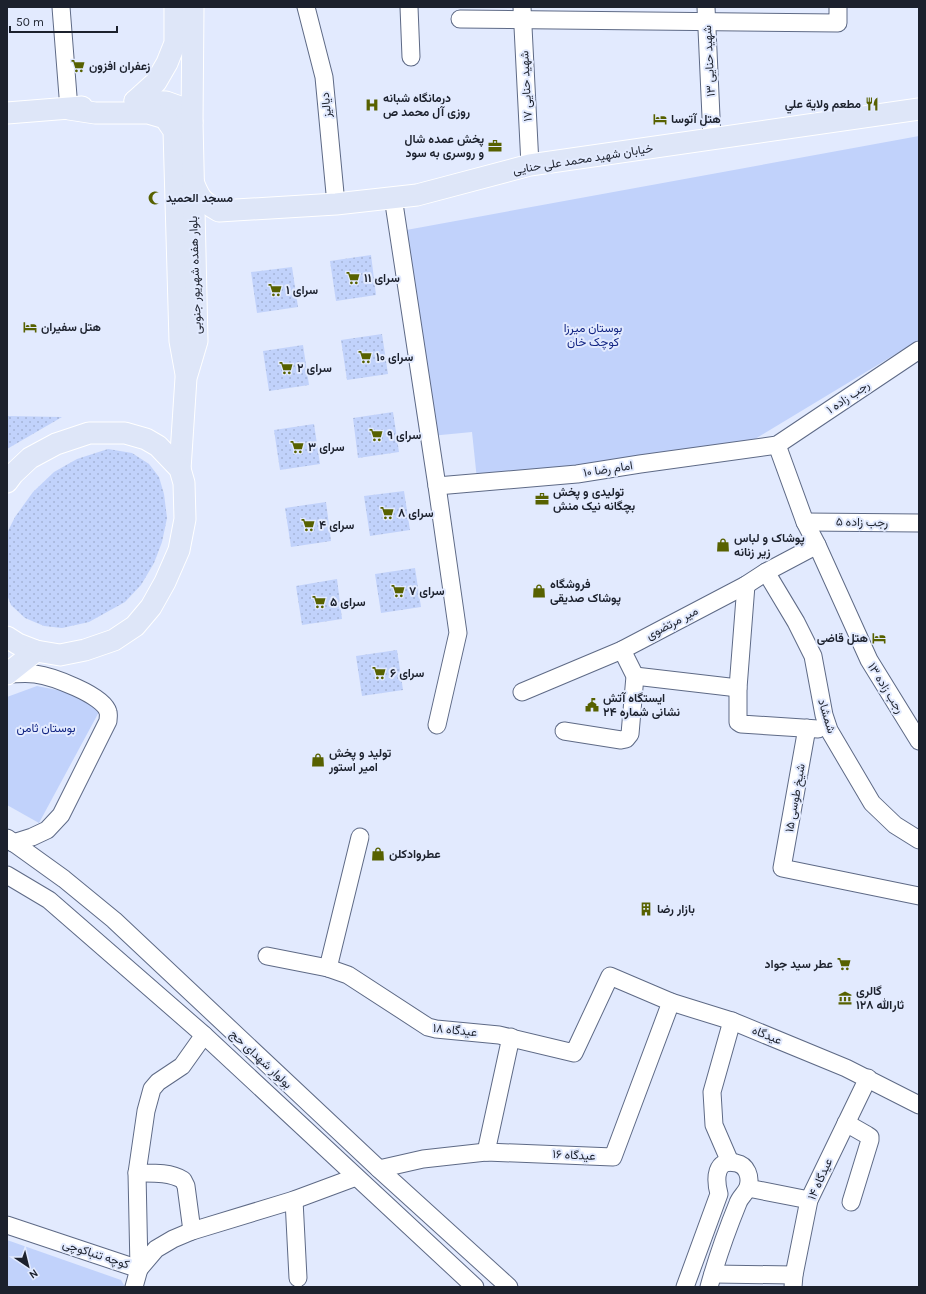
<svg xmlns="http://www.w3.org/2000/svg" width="926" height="1294" font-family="Karla,Vazirmatn,sans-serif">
<defs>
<pattern id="grass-dots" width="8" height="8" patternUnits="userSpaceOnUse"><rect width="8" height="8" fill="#c1d2fb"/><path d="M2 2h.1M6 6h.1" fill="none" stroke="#a5b4d7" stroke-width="1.8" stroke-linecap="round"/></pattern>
</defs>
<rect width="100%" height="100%" fill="#e2eafe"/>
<g fill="url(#grass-dots)">
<polygon points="371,255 376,295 336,301 330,261"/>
<polygon points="292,267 298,307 257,313 251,272"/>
<polygon points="382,334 388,374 347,380 341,340"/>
<polygon points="303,345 309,385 269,391 263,351"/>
<polygon points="393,412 399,452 358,458 353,418"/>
<polygon points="7,416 62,417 7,449"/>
<polygon points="314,424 320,464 280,470 274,430"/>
<polygon points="108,449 132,453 149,464 159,477 164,494 167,518 162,542 154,563 141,585 125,602 89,622 62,628 44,626 25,618 11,605 7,595 7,533 15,517 33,492 54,472 77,459"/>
<polygon points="404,491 410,530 370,536 364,496"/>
<polygon points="326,502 331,541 291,547 285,508"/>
<polygon points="415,568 421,607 381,613 375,574"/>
<polygon points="337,579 342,619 302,625 296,586"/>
<polygon points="397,650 403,690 362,696 356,656"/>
</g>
<g fill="#c1d2fb">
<polygon points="919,136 919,340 750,442 478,489 472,432 420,437 390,233"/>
<polygon points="37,686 67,692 100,710 39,823 7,805 7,697"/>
<polygon points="7,1240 121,1280 125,1287 7,1287"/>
</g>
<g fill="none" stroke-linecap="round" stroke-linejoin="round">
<g stroke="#5e6a86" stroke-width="19">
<g id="minor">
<polyline points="61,7 69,109"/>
<polyline points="306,7 324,77 336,204"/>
<polyline points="409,7 411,57"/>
<polyline points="522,7 530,165"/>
<polyline points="706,7 712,139"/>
<polyline points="460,19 838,23 838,7"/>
<polyline points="393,197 437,486 458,633 437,725"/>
<polyline points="777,445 805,522 817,545 869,660 919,741"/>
<polyline points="437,486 577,474 640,464 777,445 919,350"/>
<polyline points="805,522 919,523"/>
<polyline points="766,572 796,622 813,656 824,715 829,730 872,803 895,825 919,840"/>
<polyline points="746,585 738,688 738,722 741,724 818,729"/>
<path d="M 7,674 C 16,674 26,673 35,674 C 51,676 104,695 108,712 C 109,714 108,718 108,721 L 61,815 L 47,830 L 32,837 L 13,843"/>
<polyline points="635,676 738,688"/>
<polyline points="522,692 622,650 746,585 766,572 817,545"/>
<polyline points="807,728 782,868 919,896"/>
<polyline points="564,731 621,740 626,739 630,734 635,676 622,650"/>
<polyline points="7,838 64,879 114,920 379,1169 509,1287"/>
<polyline points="7,875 49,900 204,1035 475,1287"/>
<polyline points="267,956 328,968 348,975 428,1027 436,1029 499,1035 574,1053 610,976 671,1002 732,1021 846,1068 919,1105"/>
<polyline points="328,968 360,837"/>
<polyline points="846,1123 867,1135 870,1137 870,1140 851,1202"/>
<polyline points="486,1152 511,1037"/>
<polyline points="730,1162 714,1125 712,1092 732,1021"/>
<polyline points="379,1169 423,1159 486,1152 613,1157 671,1002"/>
<polyline points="748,1188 809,1200"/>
<polyline points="294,1200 298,1278"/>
<polyline points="7,1225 139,1269"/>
<path d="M 192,1231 L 186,1186 L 183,1180 C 170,1172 152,1173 137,1173 L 146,1111 L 152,1089 L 158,1082 L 182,1066 L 204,1035"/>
<polyline points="139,1269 156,1249 173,1239 192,1231 294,1200 356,1177"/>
<polyline points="713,1274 794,1275"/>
<polyline points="134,1287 139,1269 137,1173"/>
<path d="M 685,1287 L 719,1194 C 715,1179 715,1158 736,1163 C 747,1165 751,1177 748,1187 C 746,1193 740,1197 738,1203 C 727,1230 717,1258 709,1287"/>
<polyline points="793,1287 794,1275 809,1200 868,1078"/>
</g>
</g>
<g stroke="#fff" stroke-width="23">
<g id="major">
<polyline points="135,101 166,102 180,107 192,122"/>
<polyline points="135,101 156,82 167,63 175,43 175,7"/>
<polyline points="69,109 95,113 148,113 165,118 174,131 180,341 186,374"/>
<polyline points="7,113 82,107"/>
<path d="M 192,179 C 199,198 201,201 219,211 L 336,204 L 417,195 L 530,165 L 919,109"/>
<polyline points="180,469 186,378 197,341 192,122 193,7"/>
<polyline points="7,482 13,474 30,458 56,444 89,433 125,433 146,439 158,446 180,469 184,483 185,519 179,550 165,582 151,607 135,626 114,640 85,650 60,655 36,651 18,644 7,637"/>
<polyline points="7,674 36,651"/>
</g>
</g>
<use href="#minor" stroke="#fff" stroke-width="17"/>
<use href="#major" stroke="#dee6f8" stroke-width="21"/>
</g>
<defs>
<g id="supermarket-bare" transform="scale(1.08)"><path d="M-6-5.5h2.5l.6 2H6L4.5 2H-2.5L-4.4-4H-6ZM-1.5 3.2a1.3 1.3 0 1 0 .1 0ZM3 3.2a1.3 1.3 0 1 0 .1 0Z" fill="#576100" stroke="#e2eafe" stroke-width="2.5" paint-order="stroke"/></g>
<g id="restaurant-bare" transform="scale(1.08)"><path d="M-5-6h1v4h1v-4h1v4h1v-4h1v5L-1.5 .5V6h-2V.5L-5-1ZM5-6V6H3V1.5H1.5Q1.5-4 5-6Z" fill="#576100" stroke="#e2eafe" stroke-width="2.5" paint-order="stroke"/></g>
<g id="hospital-bare" transform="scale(1.08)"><path d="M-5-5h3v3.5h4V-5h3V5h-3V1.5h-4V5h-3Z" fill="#576100" stroke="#e2eafe" stroke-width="2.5" paint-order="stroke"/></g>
<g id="hotel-bare" transform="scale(1.08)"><path d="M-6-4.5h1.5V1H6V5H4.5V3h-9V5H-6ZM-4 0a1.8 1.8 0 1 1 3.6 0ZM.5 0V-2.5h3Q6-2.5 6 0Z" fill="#576100" stroke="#e2eafe" stroke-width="2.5" paint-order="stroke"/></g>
<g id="office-bare" transform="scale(1.08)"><path d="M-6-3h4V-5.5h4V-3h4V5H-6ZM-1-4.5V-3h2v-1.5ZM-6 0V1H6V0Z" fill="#576100" stroke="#e2eafe" stroke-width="2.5" paint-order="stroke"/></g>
<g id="mosque-bare" transform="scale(1.08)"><path d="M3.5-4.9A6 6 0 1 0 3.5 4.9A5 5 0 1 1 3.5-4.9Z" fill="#576100" stroke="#e2eafe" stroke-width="2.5" paint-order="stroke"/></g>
<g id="shop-bare" transform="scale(1.08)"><path d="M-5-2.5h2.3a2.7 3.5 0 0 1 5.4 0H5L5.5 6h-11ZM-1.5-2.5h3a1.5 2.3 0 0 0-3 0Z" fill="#576100" stroke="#e2eafe" stroke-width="2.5" paint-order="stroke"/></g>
<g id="civic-bare" transform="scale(1.08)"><path d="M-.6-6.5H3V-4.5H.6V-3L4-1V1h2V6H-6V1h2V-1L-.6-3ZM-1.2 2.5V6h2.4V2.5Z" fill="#576100" stroke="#e2eafe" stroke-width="2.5" paint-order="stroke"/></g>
<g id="building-bare" transform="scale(1.08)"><path d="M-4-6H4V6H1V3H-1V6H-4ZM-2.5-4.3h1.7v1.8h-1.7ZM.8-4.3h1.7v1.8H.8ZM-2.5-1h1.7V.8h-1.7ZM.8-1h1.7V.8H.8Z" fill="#576100" stroke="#e2eafe" stroke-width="2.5" paint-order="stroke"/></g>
<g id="museum-bare" transform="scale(1.08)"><path d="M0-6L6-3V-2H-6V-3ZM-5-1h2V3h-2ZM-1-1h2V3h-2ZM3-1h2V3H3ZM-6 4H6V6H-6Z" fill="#576100" stroke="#e2eafe" stroke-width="2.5" paint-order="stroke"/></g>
</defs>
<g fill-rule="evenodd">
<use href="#supermarket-bare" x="78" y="66"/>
<use href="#restaurant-bare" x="872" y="104"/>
<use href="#hospital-bare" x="372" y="105"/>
<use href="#hotel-bare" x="660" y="119"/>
<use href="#office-bare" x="495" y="146"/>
<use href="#mosque-bare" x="155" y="198"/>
<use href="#supermarket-bare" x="353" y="278"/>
<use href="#supermarket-bare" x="275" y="290"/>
<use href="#hotel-bare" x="30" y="327"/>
<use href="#supermarket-bare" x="365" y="357"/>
<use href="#supermarket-bare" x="286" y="368"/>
<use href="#supermarket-bare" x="376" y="435"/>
<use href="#supermarket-bare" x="297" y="447"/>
<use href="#office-bare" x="542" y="499"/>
<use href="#supermarket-bare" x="387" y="513"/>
<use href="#supermarket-bare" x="308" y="525"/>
<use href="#shop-bare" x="723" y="545"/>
<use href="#supermarket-bare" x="398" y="591"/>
<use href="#shop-bare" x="539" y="591"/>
<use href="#supermarket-bare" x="319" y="602"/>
<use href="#hotel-bare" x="879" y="638"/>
<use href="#supermarket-bare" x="379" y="673"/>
<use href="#civic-bare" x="592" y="705"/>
<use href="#shop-bare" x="318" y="760"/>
<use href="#shop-bare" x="378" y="854"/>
<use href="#building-bare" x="646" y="909"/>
<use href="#supermarket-bare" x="844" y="964"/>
<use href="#museum-bare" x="845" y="998"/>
</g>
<g text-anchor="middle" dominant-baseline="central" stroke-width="4" stroke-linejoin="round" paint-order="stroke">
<g font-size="12" fill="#1c212d" stroke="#e2eafe">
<text transform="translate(709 61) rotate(-93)">شهید حنایی ۱۳</text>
<text transform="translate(526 86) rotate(-93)">شهید حنایی ۱۷</text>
<text transform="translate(326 105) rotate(-95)">دیالیز</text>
<text transform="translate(583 159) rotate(-9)">خیابان شهید محمد علی حنایی</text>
<text transform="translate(195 275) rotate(-92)">بلوار هفده شهریور جنوبی</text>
<text transform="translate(848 397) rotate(-34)">رجب زاده ۱</text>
<text transform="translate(608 469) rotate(-9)">امام رضا ۱۰</text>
<text transform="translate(862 522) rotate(1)">رجب زاده ۵</text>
<text transform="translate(672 623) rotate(-28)">میر مرتضوی</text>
<text transform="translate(886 688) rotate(58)">رجب زاده ۱۳</text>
<text transform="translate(827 716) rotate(73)">شمشاد</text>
<text transform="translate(795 798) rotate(-80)">۱۵ شیخ طوسی</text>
<text transform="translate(455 1030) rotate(6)">عیدگاه ۱۸</text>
<text transform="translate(767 1035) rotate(22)">عیدگاه</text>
<text transform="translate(261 1059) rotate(43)">بولوار شهدای حج</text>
<text transform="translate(574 1155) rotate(3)">عیدگاه ۱۶</text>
<text transform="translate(820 1179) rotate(-66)">عیدگاه ۱۴</text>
<text transform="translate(96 1254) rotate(18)">کوچه تنباکوچی</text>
</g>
<g font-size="12" font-weight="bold" fill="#1c212d" stroke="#e2eafe" text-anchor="start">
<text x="89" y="66">زعفران افزون</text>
<text x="383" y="98">درمانگاه شبانه<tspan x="383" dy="14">روزی آل محمد ص</tspan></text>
<text x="861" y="104" text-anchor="end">مطعم ولاية علي</text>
<text x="671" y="119">هتل آتوسا</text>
<text x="484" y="139" text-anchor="end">پخش عمده شال<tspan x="484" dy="14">و روسری به سود</tspan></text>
<text x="166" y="198">مسجد الحمید</text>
<text x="364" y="278">سرای ۱۱</text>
<text x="286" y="290">سرای ۱</text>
<text x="41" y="327">هتل سفیران</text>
<text x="376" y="357">سرای ۱۰</text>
<text x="297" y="368">سرای ۲</text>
<text x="387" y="435">سرای ۹</text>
<text x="308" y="447">سرای ۳</text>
<text x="553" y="492">تولیدی و پخش<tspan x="553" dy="14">بچگانه نیک منش</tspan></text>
<text x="398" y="513">سرای ۸</text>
<text x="319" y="525">سرای ۴</text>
<text x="734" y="538">پوشاک و لباس<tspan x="734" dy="14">زیر زنانه</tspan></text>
<text x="550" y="584">فروشگاه<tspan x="550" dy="14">پوشاک صدیقی</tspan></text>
<text x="409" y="591">سرای ۷</text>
<text x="330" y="602">سرای ۵</text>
<text x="868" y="638" text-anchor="end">هتل قاضی</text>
<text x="390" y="673">سرای ۶</text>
<text x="603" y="698">ایستگاه آتش<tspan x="603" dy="14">نشانی شماره ۲۴</tspan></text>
<text x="329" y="753">تولید و پخش<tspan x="329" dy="14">امیر استور</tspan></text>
<text x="389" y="854">عطروادکلن</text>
<text x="657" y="909">بازار رضا</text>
<text x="833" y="964" text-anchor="end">عطر سید جواد</text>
<text x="856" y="991">گالری<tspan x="856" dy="14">ثارالله ۱۲۸</tspan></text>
</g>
<g font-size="12" fill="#122583" stroke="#e2eafe">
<text x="593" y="328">بوستان میرزا<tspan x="593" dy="14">کوچک خان</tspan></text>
<text x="46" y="728">بوستان ثامن</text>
</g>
</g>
<rect width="926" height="1294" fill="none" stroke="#1c212d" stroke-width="16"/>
<g transform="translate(28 1266) rotate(145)" stroke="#e2eafe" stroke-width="3" paint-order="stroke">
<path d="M0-3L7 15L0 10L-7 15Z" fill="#1c212d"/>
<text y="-6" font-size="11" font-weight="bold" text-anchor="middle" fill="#1c212d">N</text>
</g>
<path d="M10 26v6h107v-6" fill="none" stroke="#1c212d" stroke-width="2"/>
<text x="16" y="26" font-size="12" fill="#1c212d" stroke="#e2eafe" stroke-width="3" paint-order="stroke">50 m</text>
</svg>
